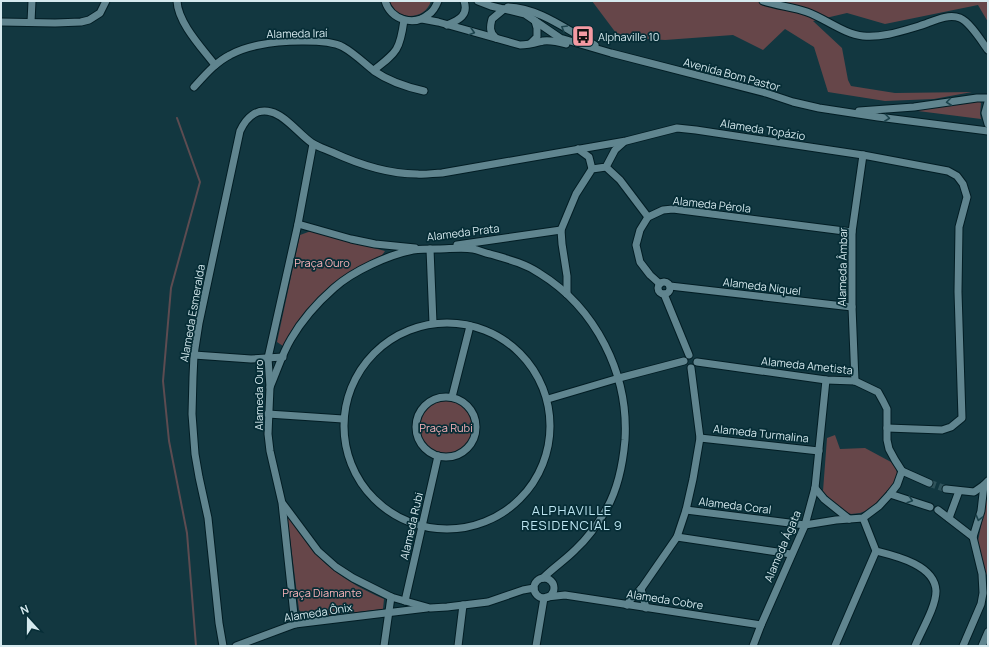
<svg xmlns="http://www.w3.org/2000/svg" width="989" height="647" font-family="Manrope,sans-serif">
<rect width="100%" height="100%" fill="#123740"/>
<g fill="#664649">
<path d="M 389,1 L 431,1 C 425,21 395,21 389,1 Z"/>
<polygon points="592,1 988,1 988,22 978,5 885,24 847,13 813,21 842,48 848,80 851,86 895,93 972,92 934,99 885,101 828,92 814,47 785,29 763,50 733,35 665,40 619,37"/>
<polygon points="979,101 981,103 980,114 981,119 918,111 921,108 963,104"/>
<polygon points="311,231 385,251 380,258 349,274 326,291 306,311 283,346 277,342 300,235"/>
<circle cx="446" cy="427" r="29"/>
<polygon points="835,435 840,449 865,448 891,462 896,469 898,477 894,489 868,510 860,513 851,514 842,510 835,505 823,491 827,438"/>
<polygon points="988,491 988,575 985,574 981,559 978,541"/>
<path d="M 287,514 C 301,533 314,555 332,569 C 348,582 366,591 384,599 L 383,609 L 307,618 L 299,610 Z"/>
</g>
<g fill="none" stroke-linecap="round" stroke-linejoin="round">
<polyline stroke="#5d4c51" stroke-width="2" points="177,118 200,182 171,288 163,381 169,441 187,533 196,646"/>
<polyline stroke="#2f525a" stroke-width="7" stroke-dasharray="7 3.5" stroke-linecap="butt" points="929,483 946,489"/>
<g stroke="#021d24" stroke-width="9">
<g id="minor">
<path d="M 177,1 C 178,23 202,48 215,65"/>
<path d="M 385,1 C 391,20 414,27 429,14 C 434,11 436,6 438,1"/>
<polyline points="478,1 491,6 525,14 560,38 611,53 766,93 793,102 819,108 878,117 988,131"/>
<path d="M 763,1 C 778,6 793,7 807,12 C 826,19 844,34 863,36 C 882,38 902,31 919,26 C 932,22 947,13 960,18 C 970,22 982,42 988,50"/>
<path d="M 508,7 C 540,8 568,31 595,45"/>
<path d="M 422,19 L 438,22 L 520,45 C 529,45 535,43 543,41 C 551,40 559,42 566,44"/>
<polyline points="1,22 55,23 81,22 89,20 100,13 106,1"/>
<polyline points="31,22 32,1"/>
<path d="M 447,25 C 459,20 469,15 464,1"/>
<path d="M 496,38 C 489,33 490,26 492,19 L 504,9"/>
<polyline points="531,43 537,37 537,28 535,21"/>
<path d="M 374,70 C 397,52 400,50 404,20"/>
<path d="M 194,87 C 205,75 216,62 230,55 C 239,50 249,47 259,45 C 278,41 326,38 343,47 C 354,53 364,63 374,71 C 390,82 406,87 424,91"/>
<polyline points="988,102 985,113 988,124"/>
<polyline points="859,111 914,107 977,98 988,98"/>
<polyline points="578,149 589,157 592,169"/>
<polyline points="606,167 620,180 648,217"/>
<polyline points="298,224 351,239 375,244 415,248"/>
<polyline points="457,245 561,230"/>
<polyline points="430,249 433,323"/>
<circle cx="664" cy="288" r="6"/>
<polyline points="660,284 650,275 640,262 636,245 640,230 648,217 663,210 673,209 852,232"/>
<polyline points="670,286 852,307"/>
<polyline points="567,294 567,276 562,244 561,230 576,194 592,169 606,167 615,150 624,142"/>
<polyline points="664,294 689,355"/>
<circle cx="447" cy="426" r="103"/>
<polyline points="194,355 251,359 283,357"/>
<polyline points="855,381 852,307 852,232 863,155"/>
<path d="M 270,387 C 277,371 282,354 291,339 C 302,320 318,302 334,288 C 353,271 388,255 413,250 C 421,249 430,249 438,249 C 449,249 462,247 473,249 C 479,250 484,253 490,254 C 507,259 524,263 539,273 C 596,308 629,374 625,440 C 623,463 618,488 607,508 C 598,524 588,538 575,550 C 565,560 553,568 543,578"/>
<polyline points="452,397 470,326"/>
<circle cx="446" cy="427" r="30"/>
<polyline points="548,399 619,378 684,361"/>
<polyline points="268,414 343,419"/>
<polyline points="700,438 819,451"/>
<polyline points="902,471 929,483"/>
<polyline points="815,488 824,499 849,519"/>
<polyline points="946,489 974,492 984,485"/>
<polyline points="890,494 930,507"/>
<polyline points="283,504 318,551 336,567 353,578 391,597 430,608 447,607 488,602 523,590 534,588"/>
<polyline points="686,510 805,525 836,520 863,518 879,506 890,494 897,485 902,471 895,460 889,449 887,440 887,409 883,401 878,392 855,381 826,380 697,362"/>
<polyline points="938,510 973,537"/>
<path d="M 863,518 L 876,551 C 896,556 935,565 936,591 C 936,607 921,631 915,646"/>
<polyline points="949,518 959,491"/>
<polyline points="677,537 791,554"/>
<circle cx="544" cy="588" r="10"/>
<polyline points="641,589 646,608"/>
<polyline points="547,597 565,595 761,625"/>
<polyline points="405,601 438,456"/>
<polyline points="627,605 631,599 641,589 677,537 686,510 693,479 700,438 691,368"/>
<polyline points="295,624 282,503 270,451 268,434 270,387 268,358 298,224 313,144"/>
<path d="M 223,646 L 219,623 L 208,518 L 199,477 L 195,454 L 192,414 L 193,377 L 194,355 L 199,323 L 240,131 C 246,118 256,108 271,112 C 285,115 300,135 312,143 C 318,147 325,149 332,152 C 358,164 388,174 417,174 C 425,175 434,173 442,173 L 626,141 L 677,128 L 696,130 L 863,155 L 948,171 L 957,176 L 963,184 L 967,197 L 959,227 L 958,292 L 962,418 L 951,427 L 942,430 L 887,428"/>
<polyline points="236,646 295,624 427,608"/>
<polyline points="384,646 391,597"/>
<polyline points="458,646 463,605"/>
<polyline points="536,646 544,598"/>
<polyline points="753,646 761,625 805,525 815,488 826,380"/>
<polyline points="835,646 876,551"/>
<polyline points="963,646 981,604 983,593 982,574 973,537 981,511 984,485 988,481"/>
<polyline points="982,646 988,632"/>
</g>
</g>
<use href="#minor" stroke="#60858f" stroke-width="7"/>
</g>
<defs><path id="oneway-chevron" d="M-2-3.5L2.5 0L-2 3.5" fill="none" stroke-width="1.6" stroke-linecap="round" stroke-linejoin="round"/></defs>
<g stroke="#1c434c">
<use href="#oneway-chevron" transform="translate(564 28) rotate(-150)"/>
<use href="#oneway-chevron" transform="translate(472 32) rotate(17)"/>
<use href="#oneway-chevron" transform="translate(949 102) rotate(173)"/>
<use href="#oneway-chevron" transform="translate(887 118) rotate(7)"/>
<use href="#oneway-chevron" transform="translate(910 500) rotate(18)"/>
<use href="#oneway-chevron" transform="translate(979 518) rotate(105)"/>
</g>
<defs>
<g id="bus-square" transform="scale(1.15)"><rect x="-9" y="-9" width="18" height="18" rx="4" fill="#f49aa3" stroke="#062d36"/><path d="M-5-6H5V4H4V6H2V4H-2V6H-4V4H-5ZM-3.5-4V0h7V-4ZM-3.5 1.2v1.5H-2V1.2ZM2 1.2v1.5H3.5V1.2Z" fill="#111"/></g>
</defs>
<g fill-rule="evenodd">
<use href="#bus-square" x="583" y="36"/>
</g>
<g text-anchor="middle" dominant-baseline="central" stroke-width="3.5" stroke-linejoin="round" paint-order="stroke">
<g font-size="11" fill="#d5e9ee" stroke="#062d36">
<text transform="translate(297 33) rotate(-1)">Alameda Iraí</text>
<text transform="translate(732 74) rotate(15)">Avenida Bom Pastor</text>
<text transform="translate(763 129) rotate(9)">Alameda Topázio</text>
<text transform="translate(712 204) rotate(6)">Alameda Pérola</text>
<text transform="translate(463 232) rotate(-7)">Alameda Prata</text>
<text transform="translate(842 267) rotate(-89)">Alameda Âmbar</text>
<text transform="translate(762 286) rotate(7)">Alameda Niquel</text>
<text transform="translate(192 313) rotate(-80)">Alameda Esmeralda</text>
<text transform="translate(807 365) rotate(6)">Alameda Ametista</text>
<text transform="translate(258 395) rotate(-90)">Alameda Ouro</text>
<text transform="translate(761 433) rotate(6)">Alameda Turmalina</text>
<text transform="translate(735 505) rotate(7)">Alameda Coral</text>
<text transform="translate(411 526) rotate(-77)">Alameda Rubi</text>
<text transform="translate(782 546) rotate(-67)">Alameda Ágata</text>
<text transform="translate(665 599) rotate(9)">Alameda Cobre</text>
<text transform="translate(318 612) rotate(-9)">Alameda Ônix</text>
</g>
<g font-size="11" fill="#d5e9ee" stroke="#062d36" text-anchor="start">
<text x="598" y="36">Alphaville 10</text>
</g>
<g font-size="11" fill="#fab3b9" stroke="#062d36">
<text x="322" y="262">Praça Ouro</text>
<text x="446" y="427">Praça Rubi</text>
<text x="322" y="592">Praça Diamante</text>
</g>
<g font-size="13" letter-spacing="1" fill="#bee6f2" stroke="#062d36">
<text x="572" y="510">ALPHAVILLE<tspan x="572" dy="15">RESIDENCIAL 9</tspan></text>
</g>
</g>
<rect width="989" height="647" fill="none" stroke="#d5e9ee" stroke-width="4"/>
<g transform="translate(28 619) rotate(339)" stroke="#062d36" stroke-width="3" paint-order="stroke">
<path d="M0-3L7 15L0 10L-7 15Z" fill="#d5e9ee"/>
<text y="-6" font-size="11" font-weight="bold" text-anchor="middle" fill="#d5e9ee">N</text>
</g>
</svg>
